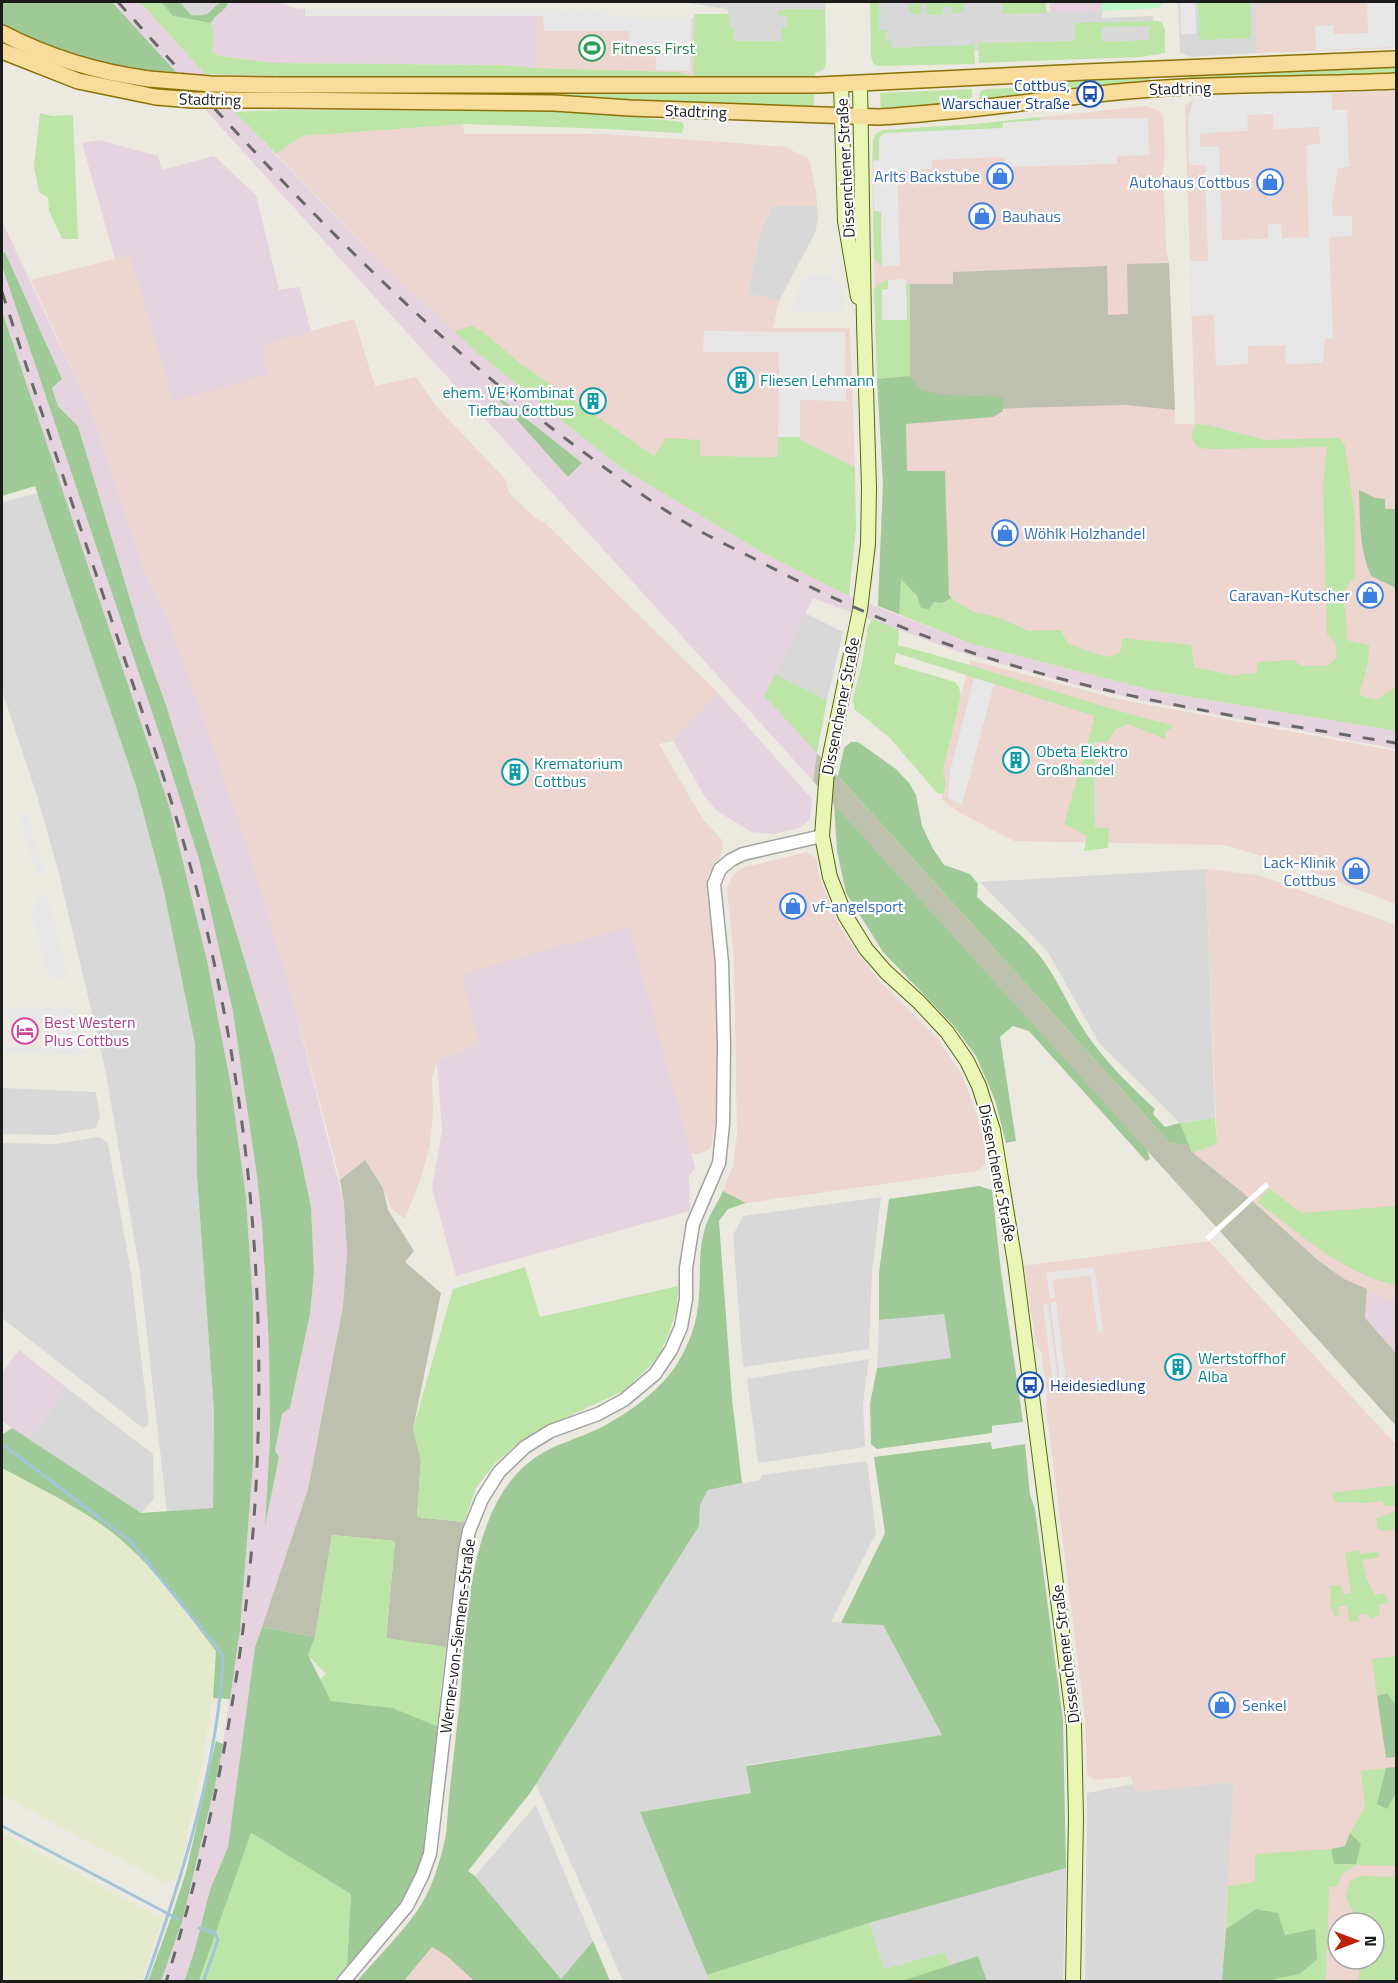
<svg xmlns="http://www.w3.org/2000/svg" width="1398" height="1983" font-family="'Titillium Web',sans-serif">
<rect width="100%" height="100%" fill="#eceae0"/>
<g fill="#d9d8d8">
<polygon points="180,2 222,2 203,16 191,15"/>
<polygon points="681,2 825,2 826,62 822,71 803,76 729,76 728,9"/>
<polygon points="876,2 1011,2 1012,12 1102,11 1103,18 1153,16 1155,46 877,53"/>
<polygon points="1178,2 1256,2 1257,53 1190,57 1180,52"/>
<polygon points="773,206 817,206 818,215 816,231 779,301 748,293 761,230"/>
<polygon points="38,493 50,533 136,786 163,887 195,1044 197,1176 214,1412 213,1508 167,1512 140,1273 105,1068 58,870 37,796 2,691 2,502"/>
<polygon points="805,613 843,632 827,700 775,674"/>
<polygon points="1206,869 1215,1118 1180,1123 1099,1043 1048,952 980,882"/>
<polygon points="2,1088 96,1092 100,1116 96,1128 55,1135 2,1134"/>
<polygon points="99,1137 108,1143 131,1273 149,1424 143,1428 2,1318 2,1143 56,1144"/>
<polygon points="881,1197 872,1272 869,1349 743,1367 733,1235 743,1216"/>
<polygon points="944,1314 951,1358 877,1368 879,1320"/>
<polygon points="869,1359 863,1403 865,1447 758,1463 747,1379"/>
<polygon points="67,1388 153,1454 154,1499 141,1513 29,1440"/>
<polygon points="867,1461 876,1533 831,1622 883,1625 942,1735 747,1765 751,1793 641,1812 709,1981 623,1981 536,1784 699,1526 700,1505 708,1490 760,1480 762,1475"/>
<polygon points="1234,1782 1222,1981 1085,1982 1087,1793 1133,1784 1136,1792"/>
<polygon points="536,1805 593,1941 561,1979 475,1876"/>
<polygon points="1066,1868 1063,1981 987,1981 978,1956 950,1966 945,1952 884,1969 869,1923"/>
</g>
<g fill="#edd5d0" fill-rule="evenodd">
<polygon points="1256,2 1396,2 1396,48 1257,53"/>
<polygon points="537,16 694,18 694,76 678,72 536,68"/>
<polygon points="1396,91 1396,731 1160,692 972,644 878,606 883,483 877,379 874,258 872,161 873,140 876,134 883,130 976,124 1146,106 1160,111 1163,115 1165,153 1163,172 1166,246 1169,263 1175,424 1195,424 1185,106 1194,98"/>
<polygon points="463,124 464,134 605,134 777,146 785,147 809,159 816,191 817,206 773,206 761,230 748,293 779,301 773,328 850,328 855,467 800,440 800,437 778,437 777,457 654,456 480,355 394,276 276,154 302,136"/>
<polygon points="130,255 267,375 260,346 354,319 375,386 416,377 436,406 506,480 509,493 535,518 544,522 718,693 673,741 659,744 702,818 722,840 723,847 720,858 708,875 706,890 717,961 719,1100 711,1147 706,1151 699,1154 690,1153 646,999 479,1043 437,1061 432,1078 433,1112 430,1144 422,1175 405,1219 392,1209 383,1188 365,1160 340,1180 289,985 168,619 143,568 94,418 31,280"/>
<polygon points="970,660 1118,699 1396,751 1396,904 1304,869 1225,845 1014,841 962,814 942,800 943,770"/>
<polygon points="807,852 816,858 819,876 839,925 858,954 878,979 937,1038 962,1074 978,1119 985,1146 985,1165 977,1171 746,1203 723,1191 733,1166 737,1135 734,960 727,889 732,877 741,868"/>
<polygon points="1206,869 1258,875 1396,925 1396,1353 1365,1318 1367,1289 1344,1279 1319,1261 1241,1191 1192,1153 1217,1144"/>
<path d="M 1209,1241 L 1396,1445 L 1396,1981 L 1222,1981 L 1234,1782 L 1135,1792 L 1131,1776 L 1096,1780 L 1087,1775 L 1085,1719 L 1046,1407 L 1047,1393 L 1041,1351 L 1036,1344 L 1024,1266 ZM 1338,1923 L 1374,1923 L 1374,1959 L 1338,1959 Z"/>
<polygon points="432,1947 448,1957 474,1981 404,1982"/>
</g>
<g fill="#e5d3df" fill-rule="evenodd">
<path d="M 112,2 L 140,2 L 205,74 L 234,112 L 394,276 L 480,355 L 621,468 L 758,550 L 849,596 L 972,644 L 1160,692 L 1396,731 L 1396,749 L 1149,702 L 1072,684 L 953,650 L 813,598 L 765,696 L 817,753 L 813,781 L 210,115 L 176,72 ZM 537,428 L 582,463 L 568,477 Z"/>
<polygon points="231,2 278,2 295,8 305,9 305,16 537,16 536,68 499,65 272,63 220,56 212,52 214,34 211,23 216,14 226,7"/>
<polygon points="1050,2 1102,2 1102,11 1050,12"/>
<polygon points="99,140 158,156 162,170 214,156 256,195 279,290 300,287 311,332 261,346 268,375 173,401 130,255 115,259 82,143"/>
<polygon points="2,221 94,418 143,568 168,619 246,843 289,985 344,1204 347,1253 343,1306 308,1489 255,1647 228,1847 210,1890 195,1949 184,1981 161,1981 182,1922 219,1768 240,1630 253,1464 253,1304 246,1198 170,809 2,311 2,266 163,745 200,863 233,1012 257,1176 262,1225 269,1346 270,1439 266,1520 279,1457 275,1451 282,1414 290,1408 310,1314 314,1273 311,1207 298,1145 275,1060 209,843 166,705 142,639 78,426 58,405 52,388 62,379 5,252 2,253"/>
<polygon points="718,693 812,799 810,819 800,828 773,834 752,832 717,811 705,797 673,741"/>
<polygon points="629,927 695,1168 689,1175 690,1211 456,1276 432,1188 442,1130 437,1061 479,1043 462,974"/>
<polygon points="1371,1292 1396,1303 1396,1353 1365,1318"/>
<polygon points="19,1350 67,1388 29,1440 2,1421 2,1373"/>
</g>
<g fill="#bdc0ad">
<polygon points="1169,263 1175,410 1126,405 1016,408 910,415 910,284 953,284 953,272 1107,266 1108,315 1128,314 1127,264"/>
<polygon points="817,753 1170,1143 1189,1145 1193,1153 1241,1191 1319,1261 1344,1279 1367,1289 1365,1318 1396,1353 1396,1426 813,781"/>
<polygon points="365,1160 383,1188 388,1210 414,1251 405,1262 441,1293 413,1429 421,1460 417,1517 464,1522 446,1647 386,1639 395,1541 332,1535 315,1637 262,1627 308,1489 343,1306 347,1253 344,1204 340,1180"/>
</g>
<g fill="#e4ebcc">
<polygon points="2,1468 91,1516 129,1547 156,1576 216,1651 215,1680 202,1766 180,1867 174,1880 165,1883 2,1795"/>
<polygon points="2,1833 163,1919 141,1981 2,1981"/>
</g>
<g fill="#bde5a7" fill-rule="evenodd">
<polygon points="140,2 161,2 173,16 211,23 214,34 212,52 220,56 272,63 499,65 536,68 678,72 693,76 694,14 729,14 729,26 734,29 734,41 782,41 782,27 787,27 787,16 777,16 778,11 789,9 822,9 825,11 826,62 825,68 815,73 815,76 272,76 205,74"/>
<polygon points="870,2 879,2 879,30 886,30 886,41 892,41 892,48 971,45 974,43 975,64 877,66 873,63 871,56"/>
<path d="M 908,2 L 914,6 L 914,2 L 965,2 C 965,11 960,14 951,14 L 952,7 L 944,7 L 942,15 L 927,15 L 926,4 L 922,4 L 921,13 L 919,13 L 919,15 L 910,14 Z"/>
<polygon points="1002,2 1045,2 1047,13 1003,14"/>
<polygon points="1198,2 1250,2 1251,38 1199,40"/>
<path d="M 1158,21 L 1162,22 L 1165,30 L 1165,53 L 1140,57 L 979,63 L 978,43 L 1075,41 L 1075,23 ZM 1149,26 L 1149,40 L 1102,42 L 1102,27 Z"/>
<polygon points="1396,64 1396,73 1377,76 1190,82 1190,76 1226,75 1262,70"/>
<polygon points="1150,74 1151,84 984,101 980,100 979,95 981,91 987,89 1047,86 1067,81"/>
<polygon points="972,89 972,102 881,111 880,93"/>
<polygon points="814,91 814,109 556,97 331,95 331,92"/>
<polygon points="281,110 557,111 613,114 682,122 684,126 682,133 678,133 608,129 463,124 302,136 276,154 234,112"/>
<polygon points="40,113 52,116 73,115 78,239 62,239 49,211 48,198 39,192 34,167"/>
<polygon points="1039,117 1042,120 1003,123 1003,128 879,138 879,161 873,161 874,211 881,211 882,266 874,258 873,140 876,134 883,130 976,124"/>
<polygon points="888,280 888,289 882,290 907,319 906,284 910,284 910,376 877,379 874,290 880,283"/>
<polygon points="472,326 484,333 521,364 654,456 666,438 700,440 700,456 777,457 778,437 800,437 800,440 855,467 856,528 849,596 758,550 621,468 480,355 454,331"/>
<path d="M 1195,424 L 1208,425 L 1265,440 L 1340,438 L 1345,446 L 1355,517 L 1355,577 C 1334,597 1351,615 1346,640 L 1369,645 L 1368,663 L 1359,695 L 1376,700 L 1396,687 L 1396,731 L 1160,692 L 972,644 L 899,614 L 900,578 L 913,591 L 920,604 C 932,602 941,604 951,598 L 973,612 L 997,617 L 1029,631 L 1061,630 L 1067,643 L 1096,654 L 1110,657 L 1120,652 L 1123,638 L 1191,645 L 1194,667 L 1236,676 L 1241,674 L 1256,673 L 1258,662 L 1294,660 L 1301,666 L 1326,666 L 1337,658 L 1335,642 L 1327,635 L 1323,485 L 1327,447 L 1207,449 L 1197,447 L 1191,437 Z"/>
<path d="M 872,619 L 899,630 L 898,645 C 991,669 1081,702 1174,726 L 1166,732 L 1165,739 L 1128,724 L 1117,728 L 1107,742 L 1094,742 L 1095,828 L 1109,828 L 1108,848 L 1084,851 L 1087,836 L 1064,824 L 1095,716 L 896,653 L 894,664 L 955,682 L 959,687 L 961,696 L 943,770 L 946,784 L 944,793 L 938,794 L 889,737 L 854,709 L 853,698 L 862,663 L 868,627 Z"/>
<polygon points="775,674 827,700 817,753 764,696"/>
<polygon points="1215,1118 1217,1144 1192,1153 1180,1123"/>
<path d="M 1269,1188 L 1301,1213 L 1396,1206 L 1396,1285 C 1346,1276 1298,1232 1257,1202 Z"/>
<polygon points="525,1267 540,1317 678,1286 677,1308 669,1333 660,1353 649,1367 623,1391 535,1432 522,1440 495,1463 476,1488 464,1522 417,1517 421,1460 413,1429 453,1289"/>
<polygon points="1396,1485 1396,1529 1385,1531 1378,1529 1376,1518 1395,1512 1395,1506 1383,1506 1383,1501 1366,1503 1334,1502 1332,1493"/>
<polygon points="332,1535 395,1541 386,1638 446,1647 440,1696 439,1727 393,1708 331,1701 320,1679 326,1674 308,1655 315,1637"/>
<polygon points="1358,1550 1360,1554 1378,1552 1379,1557 1362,1560 1367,1580 1375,1595 1384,1593 1388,1603 1379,1604 1380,1614 1371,1619 1366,1614 1358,1615 1359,1620 1349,1622 1347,1605 1338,1607 1339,1617 1334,1616 1334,1610 1331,1609 1330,1585 1341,1586 1343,1594 1351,1593 1345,1553"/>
<polygon points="1396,1656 1396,1705 1387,1693 1377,1696 1372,1659"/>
<polygon points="1386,1768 1384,1778 1396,1793 1396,1866 1356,1865 1341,1874 1338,1886 1329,1887 1326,1981 1273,1981 1275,1979 1299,1974 1285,1935 1226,1929 1228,1886 1255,1882 1255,1854 1331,1849 1334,1864 1361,1844 1350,1833 1365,1807 1361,1771"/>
<polygon points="251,1833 351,1894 347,1966 334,1981 199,1982"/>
<polygon points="1360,1876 1396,1877 1396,1981 1359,1981 1359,1959 1374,1959 1374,1923 1358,1923 1346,1897 1350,1881"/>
<polygon points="869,1923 884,1969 945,1952 950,1966 902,1982 709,1982 707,1975"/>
</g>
<g fill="#9fca97">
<path d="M 2,2 L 112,2 L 176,72 C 115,69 54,53 2,23 Z"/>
<path d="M 161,2 L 180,2 L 191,15 C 216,18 208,5 225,2 L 228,4 C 224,12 215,14 211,23 L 173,16 Z"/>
<polygon points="5,252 62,379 52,388 58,406 78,426 142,639 166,705 209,843 275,1060 298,1145 311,1207 314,1273 310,1314 290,1408 282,1414 275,1451 279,1457 265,1526 270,1439 269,1346 262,1225 257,1176 233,1012 200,863 163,745 2,266 2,253"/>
<path d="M 2,311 L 170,809 L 207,961 L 231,1086 L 246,1198 L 253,1304 L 253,1464 L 240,1630 L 230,1699 L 213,1698 L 216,1651 C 188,1615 161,1576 127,1545 C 91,1512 44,1491 2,1468 L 2,1435 L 12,1428 L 141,1513 L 213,1508 L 214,1412 L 197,1176 L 195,1044 L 163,887 L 136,786 L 50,533 L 35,486 L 2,496 Z"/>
<polygon points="910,376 921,390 943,395 1003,397 1003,411 993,417 906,424 907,471 945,471 949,595 951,598 942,603 934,602 929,609 921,608 917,596 901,579 899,614 878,606 883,483 877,379"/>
<polygon points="490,390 582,463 568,477"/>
<path d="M 1359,490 L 1375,498 L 1385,499 L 1385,509 L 1396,509 L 1396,588 L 1371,576 C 1359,549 1360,519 1359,490 Z"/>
<path d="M 851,742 L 858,742 L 896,769 L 909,783 L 916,795 L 922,826 L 933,849 L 944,865 L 970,874 L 978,884 L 977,897 C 999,917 1025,936 1043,960 C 1060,984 1071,1011 1087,1035 C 1106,1062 1131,1087 1155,1109 L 1153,1114 L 1165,1127 L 1180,1123 L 1189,1145 L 1170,1143 L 838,776 L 844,748 Z"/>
<polygon points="834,804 1147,1150 1150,1159 1146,1161 1029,1031 1013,1026 1000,1037 1016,1141 1006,1143 995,1100 976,1056 953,1025 883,952 846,893 837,851"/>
<polygon points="979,1186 992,1190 1001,1271 1023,1422 992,1426 992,1433 877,1449 871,1444 870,1404 877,1368 951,1358 944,1314 879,1320 879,1272 889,1199"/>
<path d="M 723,1191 L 746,1203 L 728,1209 L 719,1221 L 732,1399 L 742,1483 L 708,1490 L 700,1505 L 699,1526 L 531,1792 L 468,1871 L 475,1876 L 561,1979 L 593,1941 L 610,1981 L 474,1981 L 448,1957 L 432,1947 L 404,1981 L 357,1981 C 376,1959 398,1937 415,1914 C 432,1891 440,1862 446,1835 C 449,1790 455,1745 460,1700 C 467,1624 467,1504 536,1457 C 555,1444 577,1439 598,1429 C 627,1414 656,1394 675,1367 C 689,1346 698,1321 699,1295 C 701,1274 698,1253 704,1232 C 707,1218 717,1204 723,1191 Z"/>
<polygon points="991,1442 992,1449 1025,1444 1030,1495 1035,1509 1063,1720 1066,1868 869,1923 707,1975 640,1812 751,1793 746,1766 942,1735 883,1625 841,1623 885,1533 874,1457"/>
<polygon points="262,1627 315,1637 308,1655 331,1701 393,1708 439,1727 428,1830 421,1866 404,1905 347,1966 351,1894 251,1833 199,1981 184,1982 195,1949 210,1890 228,1847 255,1647"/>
<polygon points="1387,1693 1396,1705 1396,1757 1386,1758 1377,1696"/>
<polygon points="216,1741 223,1744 219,1768 182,1922 161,1981 148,1981 172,1915 186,1872"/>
<polygon points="1396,1767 1396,1793 1387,1809 1377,1804 1386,1768"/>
<polygon points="1350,1833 1361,1844 1356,1864 1334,1864 1331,1849 1345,1846"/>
<polygon points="1256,1909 1278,1913 1285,1935 1315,1929 1317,1960 1299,1974 1275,1979 1273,1981 1222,1981 1226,1929"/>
<polygon points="978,1956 987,1981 902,1981"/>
</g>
<polygon fill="#bdf6ca" points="1102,2 1164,2 1159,8 1102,11"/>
<g fill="#e7e7e7" fill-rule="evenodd">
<polygon points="1180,2 1195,2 1196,34 1181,34"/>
<polygon points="1367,2 1396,2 1396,47 1316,50 1315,26 1333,25 1334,34 1368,33"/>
<polygon points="305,9 609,10 609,17 691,18 690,71 656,70 656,44 630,44 629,31 544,31 543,16 305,15"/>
<path d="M 1332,92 L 1332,110 L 1347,110 L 1349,167 L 1338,168 L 1332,202 L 1333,216 L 1352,216 L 1352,236 L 1329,237 L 1333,338 L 1325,339 L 1323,363 L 1286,364 L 1285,345 L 1248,346 L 1248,364 L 1216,366 L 1214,315 L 1192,316 L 1190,261 L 1208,261 L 1205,165 L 1189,165 L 1188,118 L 1194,98 ZM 1273,114 L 1274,129 L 1319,127 L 1320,144 L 1306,145 L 1309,237 L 1282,238 L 1281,224 L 1268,224 L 1268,239 L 1222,240 L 1219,147 L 1200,147 L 1200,134 L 1203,133 L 1248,131 L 1247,115 Z"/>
<polygon points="1148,118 1149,155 1117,156 1117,164 1005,167 1004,157 932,160 932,169 897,171 900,265 882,266 881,212 874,211 873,161 879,160 879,138 885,133 1003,128 1003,123 1042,120"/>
<polygon points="806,275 833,275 844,295 844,311 791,311 797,292"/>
<polygon points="906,279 907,320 882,320 882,290 888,289 888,280"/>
<polygon points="704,331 845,332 846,401 800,400 800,437 778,437 779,352 703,352"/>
<polygon points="974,678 994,684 962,805 948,798 950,772"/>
<polygon points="26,810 45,875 37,877 18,812"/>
<polygon points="47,893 68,979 60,980 46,974 32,913 40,894"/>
<polygon points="6,1007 75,1008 86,1055 2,1052 2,1046 50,1048 51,1022 5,1020"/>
<polygon points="1094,1267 1103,1331 1098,1332 1090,1275 1053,1280 1055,1297 1050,1298 1046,1273"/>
<polygon points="1056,1302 1066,1381 1060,1382 1050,1303"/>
<polygon points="1048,1303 1058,1382 1053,1383 1043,1304"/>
<polygon points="1023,1422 1025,1444 992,1449 992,1426"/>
</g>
<polygon fill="#fff" points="1266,1182 1269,1186 1209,1241 1205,1237"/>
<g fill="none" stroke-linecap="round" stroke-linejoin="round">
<g stroke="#a2c5d8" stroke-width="3">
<path d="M 2,1444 L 130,1541 L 223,1655 C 219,1763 181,1880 145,1982"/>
<polyline points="2,1826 178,1919"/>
<polyline points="199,1928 215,1933 218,1940 203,1982"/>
</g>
<g stroke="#a2a2a2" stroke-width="15">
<polyline id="tertiary" points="343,1982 407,1906 422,1876 430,1854 465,1551 469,1531 482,1499 499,1472 525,1447 551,1431 598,1414 624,1400 655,1374 671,1350 681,1327 686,1299 686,1268 693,1224 719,1163 723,1124 724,1045 722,963 714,884 720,869 731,860 743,854 822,836"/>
</g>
<g stroke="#526a09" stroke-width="16">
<g id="secondary">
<polyline points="841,84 845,221 858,297"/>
<polyline points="860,84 864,322 869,488 868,544 860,610 827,770 822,836 830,877 845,915 866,949 886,972 919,1002 947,1032 967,1061 979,1086 993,1130 1015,1263 1074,1725 1076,1818 1073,1982"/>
</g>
</g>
<g stroke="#8b7107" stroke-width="18">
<g id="primary">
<path d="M 2,33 C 48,57 97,72 149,79"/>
<polyline points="2,51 78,81 156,97"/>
<polyline points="275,85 819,85 1085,72 1396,59"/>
<path d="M 276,100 L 554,103 L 630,108 L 879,117 C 970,112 1060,96 1151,89 C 1232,83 1315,85 1396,81"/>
</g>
</g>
<use href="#tertiary" stroke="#fff" stroke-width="12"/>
<use href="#secondary" stroke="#e9f6b5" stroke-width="14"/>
<use href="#primary" stroke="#f7dc9b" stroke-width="15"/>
<g stroke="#696969" stroke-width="3" stroke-dasharray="12 12" stroke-linecap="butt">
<path d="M 118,2 C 257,157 399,313 566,439 C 609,471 652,504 698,530 C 716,540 735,549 753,558 C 823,595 895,627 970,652 C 1108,698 1254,720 1396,743"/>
<path d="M 2,292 C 40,408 79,524 118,639 C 148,730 180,821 203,914 C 289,1271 275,1631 166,1982"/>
</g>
<g stroke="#8b7107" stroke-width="18" stroke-linecap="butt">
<g id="primary-bridge">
<polyline points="149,79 211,84 275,85"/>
<polyline points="156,97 193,100 276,100"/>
</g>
</g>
<use href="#primary-bridge" stroke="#f7dc9b" stroke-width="15"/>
</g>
<defs>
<g id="stadium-ring" transform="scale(1.35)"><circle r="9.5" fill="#fff" stroke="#2e9e5b" stroke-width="1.5"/><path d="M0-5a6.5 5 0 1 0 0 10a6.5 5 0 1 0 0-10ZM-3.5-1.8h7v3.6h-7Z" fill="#2e9e5b"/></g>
<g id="bus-ring" transform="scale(1.35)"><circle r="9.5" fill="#fff" stroke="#1a4fb4" stroke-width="1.5"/><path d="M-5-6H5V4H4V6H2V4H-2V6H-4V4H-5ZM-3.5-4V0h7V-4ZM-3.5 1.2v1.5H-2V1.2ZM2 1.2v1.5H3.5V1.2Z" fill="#1a4fb4"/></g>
<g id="shop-ring" transform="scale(1.35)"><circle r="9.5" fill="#fff" stroke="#3f7fe0" stroke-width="1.5"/><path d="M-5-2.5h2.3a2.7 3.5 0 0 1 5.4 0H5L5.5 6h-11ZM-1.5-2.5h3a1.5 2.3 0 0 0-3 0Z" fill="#3f7fe0"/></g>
<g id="building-ring" transform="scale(1.35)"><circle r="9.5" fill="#fff" stroke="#0f9aa8" stroke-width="1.5"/><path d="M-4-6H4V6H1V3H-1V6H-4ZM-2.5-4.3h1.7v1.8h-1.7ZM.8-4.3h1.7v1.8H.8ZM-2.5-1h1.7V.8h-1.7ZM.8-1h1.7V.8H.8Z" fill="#0f9aa8"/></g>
<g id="hotel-ring" transform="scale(1.35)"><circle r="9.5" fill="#fff" stroke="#d1479c" stroke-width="1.5"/><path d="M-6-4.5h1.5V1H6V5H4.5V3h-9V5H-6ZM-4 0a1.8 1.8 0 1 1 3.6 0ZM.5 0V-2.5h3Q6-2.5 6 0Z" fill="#d1479c"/></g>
</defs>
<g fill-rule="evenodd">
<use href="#stadium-ring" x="592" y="48"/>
<use href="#bus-ring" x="1090" y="94"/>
<use href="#shop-ring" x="1000" y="176"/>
<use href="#shop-ring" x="1270" y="182"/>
<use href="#shop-ring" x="982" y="216"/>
<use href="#building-ring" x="741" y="380"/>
<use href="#building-ring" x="593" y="401"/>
<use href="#shop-ring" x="1005" y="533"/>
<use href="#shop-ring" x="1370" y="595"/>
<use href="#building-ring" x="1016" y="760"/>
<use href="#building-ring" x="515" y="772"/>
<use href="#shop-ring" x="1356" y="871"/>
<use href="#shop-ring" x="793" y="906"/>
<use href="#hotel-ring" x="25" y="1031"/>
<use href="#building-ring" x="1178" y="1367"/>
<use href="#bus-ring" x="1030" y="1385"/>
<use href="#shop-ring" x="1222" y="1705"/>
</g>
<g text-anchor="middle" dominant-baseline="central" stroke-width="4.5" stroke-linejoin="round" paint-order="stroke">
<g font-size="16" fill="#27864d" stroke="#fff" text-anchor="start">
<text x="612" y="48">Fitness First</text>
</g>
<g font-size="16" fill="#164399" stroke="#fff" text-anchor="end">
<text x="1070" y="85">Cottbus,<tspan x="1070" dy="18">Warschauer Straße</tspan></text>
<text x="1050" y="1385" text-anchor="start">Heidesiedlung</text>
</g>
<g font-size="16" fill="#1b1b1b" stroke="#fff">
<text transform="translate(1180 88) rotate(-2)">Stadtring</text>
<text transform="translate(210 99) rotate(1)">Stadtring</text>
<text transform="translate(696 111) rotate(2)">Stadtring</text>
<text transform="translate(845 168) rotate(-93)">Dissenchener Straße</text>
<text transform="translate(840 706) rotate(-79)">Dissenchener Straße</text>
<text transform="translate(998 1173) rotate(79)">Dissenchener Straße</text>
<text transform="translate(457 1636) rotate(-83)">Werner-von-Siemens-Straße</text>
<text transform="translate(1065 1654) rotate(-97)">Dissenchener Straße</text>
</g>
<g font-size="16" fill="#366cbe" stroke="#fff" text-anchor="end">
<text x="980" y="176">Arlts Backstube</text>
<text x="1250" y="182">Autohaus Cottbus</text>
<text x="1002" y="216" text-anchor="start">Bauhaus</text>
<text x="1024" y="533" text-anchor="start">Wöhlk Holzhandel</text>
<text x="1350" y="595">Caravan-Kutscher</text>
<text x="1336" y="862">Lack-Klinik<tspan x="1336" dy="18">Cottbus</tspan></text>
<text x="812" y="906" text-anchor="start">vf-angelsport</text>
<text x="1242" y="1705" text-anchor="start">Senkel</text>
</g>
<g font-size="16" fill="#0d838f" stroke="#fff" text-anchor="start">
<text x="760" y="380">Fliesen Lehmann</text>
<text x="574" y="392" text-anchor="end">ehem. VE Kombinat<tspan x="574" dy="18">Tiefbau Cottbus</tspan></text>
<text x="1036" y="751">Obeta Elektro<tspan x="1036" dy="18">Großhandel</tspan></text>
<text x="534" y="763">Krematorium<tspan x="534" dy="18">Cottbus</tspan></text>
<text x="1198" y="1358">Wertstoffhof<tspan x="1198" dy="18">Alba</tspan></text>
</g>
<g font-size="16" fill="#b23c85" stroke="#fff" text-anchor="start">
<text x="44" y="1022">Best Western<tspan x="44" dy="18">Plus Cottbus</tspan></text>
</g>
</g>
<rect width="1398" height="1983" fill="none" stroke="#1b1b1b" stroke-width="6"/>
<g transform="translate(1356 1941) rotate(90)"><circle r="28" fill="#ffffff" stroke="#a4a4a4" stroke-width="1.5"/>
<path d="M0-4.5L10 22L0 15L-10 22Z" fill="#bc2209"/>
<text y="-9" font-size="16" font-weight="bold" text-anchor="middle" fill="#1b1b1b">N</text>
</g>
</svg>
